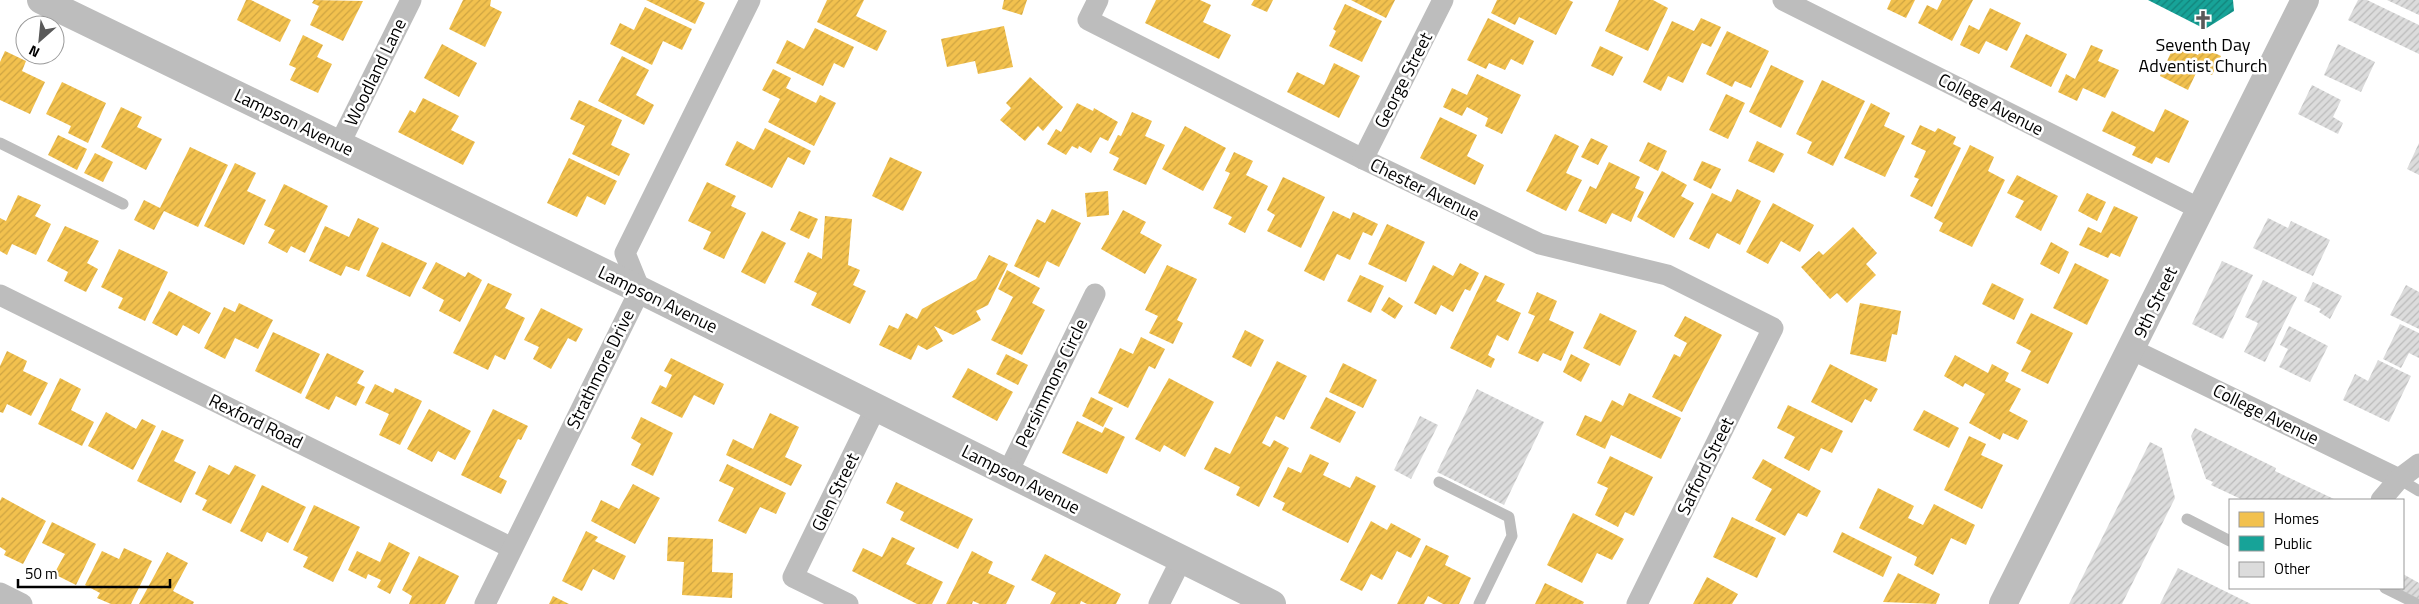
<svg xmlns="http://www.w3.org/2000/svg" width="2419" height="604" font-family="'Titillium Web',sans-serif">
<defs>
<pattern id="homes-hatch" width="6" height="6" patternUnits="userSpaceOnUse" patternTransform="scale(1.25)"><rect width="6" height="6" fill="#f2c14e"/><path d="M-1 1l2-2M0 6l6-6M5 7l2-2" fill="none" stroke="#cea442"/></pattern>
<pattern id="public-hatch" width="6" height="6" patternUnits="userSpaceOnUse" patternTransform="scale(1.25)"><rect width="6" height="6" fill="#17a398"/><path d="M-1 1l2-2M0 6l6-6M5 7l2-2" fill="none" stroke="#12827a"/></pattern>
<pattern id="building-hatch" width="6" height="6" patternUnits="userSpaceOnUse" patternTransform="scale(1.25)"><rect width="6" height="6" fill="#dcdcdc"/><path d="M-1 1l2-2M0 6l6-6M5 7l2-2" fill="none" stroke="#bbb"/></pattern>
</defs>
<rect width="100%" height="100%" fill="#fff"/>
<g fill="url(#homes-hatch)">
<polygon points="246,0 251,0 291,20 280,42 237,20"/>
<polygon points="314,0 363,1 343,41 310,25 319,6 312,3"/>
<polygon points="463,0 491,0 490,6 502,12 485,47 449,29"/>
<polygon points="646,0 698,0 705,3 695,24"/>
<polygon points="827,0 864,0 856,16 887,31 877,51 817,22"/>
<polygon points="1004,0 1027,0 1022,15 1002,9"/>
<polygon points="1156,0 1200,0 1211,5 1203,22 1231,35 1219,59 1145,23"/>
<polygon points="1254,0 1273,0 1267,12 1251,5"/>
<polygon points="1351,0 1395,0 1386,18"/>
<polygon points="1497,0 1569,0 1573,2 1556,35 1519,17 1515,25 1491,13"/>
<polygon points="1619,0 1653,0 1668,8 1648,51 1605,31"/>
<polygon points="1891,0 1915,0 1906,18 1887,9"/>
<polygon points="1942,0 1973,0 1952,41 1918,23 1927,5 1937,10"/>
<polygon points="1345,4 1382,21 1362,62 1329,46 1336,31 1333,29"/>
<polygon points="645,7 692,29 682,50 663,41 652,65 610,44 620,23 634,30"/>
<polygon points="1990,8 2021,23 2007,51 1986,41 1979,54 1960,45 1969,25 1979,30"/>
<polygon points="1488,18 1534,41 1523,65 1511,59 1505,70 1489,63 1486,69 1467,60"/>
<polygon points="1701,18 1721,27 1711,47 1702,43 1683,83 1668,76 1661,91 1643,82 1672,21 1694,31"/>
<polygon points="1004,26 1013,67 978,74 975,61 947,67 941,39"/>
<polygon points="815,28 854,47 844,68 834,63 823,86 776,63 787,40 804,49"/>
<polygon points="1727,31 1769,51 1751,88 1735,81 1732,87 1706,74"/>
<polygon points="2026,34 2067,54 2051,87 2010,67"/>
<polygon points="303,35 323,45 317,57 332,64 318,93 290,80 296,68 289,65"/>
<polygon points="442,44 477,63 459,97 424,78"/>
<polygon points="2175,44 2198,55 2202,47 2221,56 2212,75 2198,69 2188,90 2160,76"/>
<polygon points="2091,45 2103,50 2098,61 2119,70 2105,98 2083,88 2077,101 2058,92 2066,74 2075,79"/>
<polygon points="1600,46 1623,57 1613,76 1591,66"/>
<polygon points="5,51 26,61 22,71 45,82 30,114 0,100 0,62"/>
<polygon points="622,56 649,70 636,95 654,105 644,125 598,101"/>
<polygon points="1334,63 1360,76 1339,118 1287,92 1297,72 1324,85"/>
<polygon points="1771,65 1804,81 1781,128 1749,112"/>
<polygon points="773,69 791,78 786,88 816,103 820,95 836,103 814,146 768,122 780,99 762,90"/>
<polygon points="1477,74 1521,95 1502,134 1485,126 1488,118 1467,107 1462,116 1443,107 1452,88 1467,95"/>
<polygon points="1030,77 1063,107 1043,131 1038,126 1025,141 1000,120 1011,108 1006,103"/>
<polygon points="1822,80 1865,101 1833,166 1807,153 1812,142 1796,134"/>
<polygon points="62,82 106,103 88,143 68,133 71,126 46,114"/>
<polygon points="1726,94 1745,103 1728,139 1709,130"/>
<polygon points="423,98 459,116 451,130 475,142 463,165 398,132 410,110 415,113"/>
<polygon points="579,100 622,120 611,145 630,154 619,176 572,154 585,126 570,119"/>
<polygon points="1077,103 1093,111 1094,108 1118,122 1108,141 1100,137 1091,153 1079,146 1078,149 1072,146 1066,155 1047,144 1056,129 1061,132"/>
<polygon points="1871,103 1890,113 1884,126 1905,136 1885,177 1844,158"/>
<polygon points="121,107 142,117 137,127 162,139 146,170 101,147"/>
<polygon points="2165,109 2189,121 2169,163 2156,157 2152,164 2132,155 2136,147 2102,131 2112,111 2154,132"/>
<polygon points="1132,112 1152,121 1145,136 1165,145 1146,185 1113,170 1119,158 1109,153 1118,135 1121,136"/>
<polygon points="1440,117 1477,135 1467,156 1484,165 1475,185 1420,158"/>
<polygon points="1920,125 1935,132 1938,128 1956,137 1953,144 1961,148 1932,207 1910,196 1919,179 1914,177 1926,151 1911,144"/>
<polygon points="1185,126 1226,148 1203,191 1162,169"/>
<polygon points="765,128 811,151 804,165 788,157 772,188 725,165 737,141 754,150"/>
<polygon points="1555,134 1579,146 1566,173 1582,180 1566,211 1526,191"/>
<polygon points="58,135 87,149 77,170 48,155"/>
<polygon points="1591,138 1608,146 1598,165 1581,157"/>
<polygon points="1757,141 1784,154 1774,173 1748,161"/>
<polygon points="1648,142 1667,151 1658,171 1639,161"/>
<polygon points="1970,145 1994,157 1988,171 2005,180 1972,247 1939,231 1943,223 1934,218"/>
<polygon points="190,147 228,165 198,227 164,211 154,230 134,220 144,200 160,208"/>
<polygon points="1234,152 1253,161 1246,175 1268,186 1245,233 1228,224 1232,217 1213,208 1230,173 1225,171"/>
<polygon points="95,153 113,162 103,182 84,173"/>
<polygon points="890,157 922,172 903,211 872,196"/>
<polygon points="569,158 617,181 605,205 587,196 577,217 547,203"/>
<polygon points="1702,161 1721,169 1711,189 1693,180"/>
<polygon points="1609,162 1640,177 1635,188 1644,192 1631,222 1612,213 1606,224 1578,211 1590,186 1596,189"/>
<polygon points="235,163 256,173 247,191 266,200 244,245 204,226"/>
<polygon points="1662,171 1687,185 1681,196 1694,203 1674,238 1637,217"/>
<polygon points="2017,175 2058,196 2041,231 2015,217 2024,201 2007,193"/>
<polygon points="1283,177 1325,197 1301,248 1267,231 1275,215 1267,210"/>
<polygon points="707,182 736,196 731,206 746,213 724,259 703,249 711,232 688,221"/>
<polygon points="284,184 328,206 305,253 291,246 287,253 268,243 275,230 264,225"/>
<polygon points="1737,189 1761,201 1740,245 1717,233 1709,249 1689,239 1712,193 1731,202"/>
<polygon points="1108,191 1109,215 1087,217 1085,193"/>
<polygon points="2087,193 2106,202 2097,221 2078,211"/>
<polygon points="18,195 41,205 35,216 51,224 36,255 12,244 7,255 0,251 0,218 6,221"/>
<polygon points="1773,203 1814,225 1800,252 1781,241 1768,264 1746,252"/>
<polygon points="2114,206 2138,217 2120,257 2111,253 2108,258 2079,245 2088,227 2101,233"/>
<polygon points="1052,209 1081,223 1059,267 1047,261 1039,278 1014,266 1037,219 1045,223"/>
<polygon points="1123,210 1146,222 1140,233 1162,245 1145,274 1101,249"/>
<polygon points="799,211 818,219 809,239 790,230"/>
<polygon points="1333,211 1350,219 1353,212 1378,224 1372,236 1363,232 1350,260 1337,254 1324,281 1304,271"/>
<polygon points="825,216 852,219 848,265 860,270 853,285 866,291 850,324 811,305 817,293 794,282 808,252 822,259"/>
<polygon points="358,218 379,228 359,271 346,266 341,276 309,261 325,226 349,237"/>
<polygon points="1387,224 1425,242 1406,282 1368,264"/>
<polygon points="65,226 99,241 87,263 98,269 86,292 64,281 68,272 47,261"/>
<polygon points="1853,227 1877,253 1866,264 1876,275 1847,303 1837,293 1830,299 1801,267 1819,251 1823,255"/>
<polygon points="762,231 786,243 765,284 741,272"/>
<polygon points="382,242 427,263 410,297 366,276"/>
<polygon points="2051,242 2069,252 2059,274 2040,264"/>
<polygon points="119,249 168,272 145,321 118,308 123,298 101,287"/>
<polygon points="989,255 1008,264 988,305 976,311 981,320 953,335 934,326 943,341 927,350 918,345 911,360 879,345 889,325 898,329 906,313 917,319 922,309 976,279"/>
<polygon points="436,262 465,277 468,272 482,280 460,322 439,311 444,300 422,288"/>
<polygon points="1460,263 1479,273 1470,291 1465,289 1453,312 1441,305 1436,315 1414,303 1433,265 1453,276"/>
<polygon points="2075,263 2109,280 2087,325 2053,308"/>
<polygon points="1167,265 1197,279 1177,320 1183,323 1173,344 1149,333 1158,316 1145,310"/>
<polygon points="1007,270 1040,288 1032,303 1045,310 1022,355 991,340 1013,297 998,289"/>
<polygon points="1360,275 1384,286 1371,313 1347,301"/>
<polygon points="1485,275 1505,284 1496,301 1521,313 1508,341 1497,335 1488,355 1495,359 1491,368 1450,348"/>
<polygon points="488,283 512,294 505,308 525,318 505,360 495,355 488,370 453,353"/>
<polygon points="1992,283 2024,299 2014,320 1982,304"/>
<polygon points="169,291 211,313 199,334 183,325 177,336 152,323"/>
<polygon points="1537,292 1557,301 1549,320 1574,332 1561,361 1543,353 1538,362 1518,353 1535,316 1528,313"/>
<polygon points="1389,297 1403,306 1395,319 1381,310"/>
<polygon points="239,303 273,320 258,349 235,338 225,359 204,348 224,307 235,312"/>
<polygon points="1860,303 1901,311 1897,335 1892,334 1886,362 1850,354"/>
<polygon points="541,308 583,329 576,342 568,338 551,369 533,359 539,347 524,340"/>
<polygon points="1600,313 1637,331 1620,366 1583,348"/>
<polygon points="2031,313 2073,333 2048,384 2021,371 2031,351 2016,343"/>
<polygon points="1685,316 1722,335 1682,412 1652,397 1674,354 1680,357 1687,343 1674,336"/>
<polygon points="1245,330 1264,340 1251,367 1232,357"/>
<polygon points="273,332 320,354 301,394 255,371"/>
<polygon points="1141,337 1165,349 1155,369 1149,366 1128,408 1098,393 1120,348 1133,354"/>
<polygon points="7,351 27,361 23,371 48,383 31,416 7,404 3,413 0,412 0,366"/>
<polygon points="327,353 364,371 357,383 365,387 356,406 336,396 329,410 305,398"/>
<polygon points="1006,354 1028,365 1018,385 996,374"/>
<polygon points="1571,354 1590,364 1581,382 1563,372"/>
<polygon points="1955,355 1988,373 1992,364 2009,373 2005,381 2021,389 2009,411 2028,421 2018,440 2003,433 2000,440 1969,423 1985,394 1965,383 1963,387 1944,376"/>
<polygon points="671,358 724,384 714,405 694,395 682,418 651,403 660,385 666,388 672,375 664,371"/>
<polygon points="1277,361 1307,376 1284,420 1276,416 1262,443 1270,447 1274,440 1289,448 1259,507 1236,495 1240,487 1204,469 1215,447 1230,454"/>
<polygon points="1343,363 1377,380 1363,408 1329,392"/>
<polygon points="1830,364 1878,389 1871,402 1865,399 1852,423 1811,402"/>
<polygon points="968,368 1013,392 997,421 952,397"/>
<polygon points="60,378 81,389 71,410 94,422 82,446 38,424"/>
<polygon points="1169,378 1214,402 1185,457 1164,445 1160,452 1135,439"/>
<polygon points="375,384 393,393 395,388 422,401 400,445 379,435 389,414 365,403"/>
<polygon points="1629,393 1681,418 1661,459 1611,435 1605,449 1576,435 1585,415 1601,422 1612,400 1623,406"/>
<polygon points="1091,397 1113,408 1103,427 1082,416"/>
<polygon points="1326,397 1356,412 1340,443 1310,428"/>
<polygon points="1788,405 1843,431 1832,453 1821,448 1809,471 1784,458 1795,437 1777,428"/>
<polygon points="429,409 471,431 455,460 438,451 432,462 407,449"/>
<polygon points="493,409 528,426 521,440 518,439 499,477 507,481 501,494 461,475"/>
<polygon points="1924,410 1959,428 1949,448 1913,430"/>
<polygon points="106,412 136,429 142,419 156,426 133,470 88,446"/>
<polygon points="770,413 799,427 785,457 802,465 791,486 726,455 733,439 753,449"/>
<polygon points="641,417 673,433 653,476 631,465 641,444 631,438"/>
<polygon points="1077,421 1102,433 1105,427 1125,437 1107,474 1062,453"/>
<polygon points="162,430 184,440 174,461 196,472 181,503 137,481"/>
<polygon points="1969,436 1986,444 1981,455 2003,465 1982,509 1944,490"/>
<polygon points="1310,454 1329,463 1323,475 1350,488 1356,476 1376,486 1348,543 1282,510 1285,503 1273,497 1288,467 1301,473"/>
<polygon points="1610,456 1653,477 1634,516 1625,512 1618,527 1595,515 1608,488 1597,483"/>
<polygon points="1763,459 1821,491 1807,517 1798,513 1785,536 1755,520 1772,489 1752,478"/>
<polygon points="727,464 786,493 776,514 760,507 746,534 718,521 734,488 719,481"/>
<polygon points="209,465 229,475 235,465 256,475 231,524 202,510 207,500 195,494"/>
<polygon points="896,482 973,519 958,549 900,520 904,512 886,503"/>
<polygon points="633,484 660,498 635,544 591,521 601,500 619,509"/>
<polygon points="262,485 306,507 288,543 267,532 262,542 240,531"/>
<polygon points="1878,488 1914,506 1908,518 1923,525 1934,504 1975,525 1966,545 1951,538 1933,575 1914,565 1917,557 1859,528"/>
<polygon points="2,497 46,521 23,564 4,555 6,551 0,547 0,501"/>
<polygon points="314,505 360,527 333,582 303,567 308,557 293,550"/>
<polygon points="1573,513 1624,539 1612,560 1597,553 1582,583 1547,565"/>
<polygon points="1732,517 1776,538 1757,578 1713,557"/>
<polygon points="1371,521 1387,530 1391,523 1421,539 1411,558 1397,551 1382,580 1371,574 1362,591 1340,580"/>
<polygon points="52,522 96,544 76,585 54,574 65,554 42,543"/>
<polygon points="586,531 598,537 595,541 626,556 614,580 593,569 582,591 562,581"/>
<polygon points="1842,532 1892,557 1883,577 1833,552"/>
<polygon points="668,537 713,539 712,572 733,573 732,598 682,595 684,562 667,561"/>
<polygon points="892,537 915,548 906,564 943,582 932,604 917,604 852,571 863,548 882,557"/>
<polygon points="389,542 410,553 390,594 377,587 381,580 368,574 366,579 348,570 357,551 380,562"/>
<polygon points="1426,545 1449,556 1445,565 1471,578 1459,604 1443,604 1428,596 1424,604 1397,604"/>
<polygon points="124,548 152,561 131,604 111,604 97,598 100,593 85,585 102,551 119,559"/>
<polygon points="972,551 993,562 988,573 1015,586 1006,604 980,604 973,601 972,604 946,604"/>
<polygon points="167,552 188,563 173,591 194,602 193,604 139,604"/>
<polygon points="1045,554 1121,594 1116,604 1087,604 1081,601 1080,604 1050,604 1056,593 1031,580"/>
<polygon points="419,556 459,576 445,604 409,604 412,596 402,590"/>
<polygon points="1898,573 1940,594 1936,604 1883,602"/>
<polygon points="1707,577 1738,594 1732,604 1693,604"/>
<polygon points="1545,583 1584,602 1583,604 1535,604"/>
<polygon points="553,596 569,604 549,604"/>
</g>
<polygon fill="url(#public-hatch)" points="2148,0 2233,0 2234,11 2205,29"/>
<g fill="url(#building-hatch)">
<polygon points="2358,0 2367,0 2419,25 2419,54 2348,20"/>
<polygon points="2387,0 2419,0 2419,15"/>
<polygon points="2338,44 2375,62 2361,92 2324,75"/>
<polygon points="2312,85 2341,100 2333,117 2343,123 2338,134 2298,114"/>
<polygon points="2419,143 2419,175 2407,169"/>
<polygon points="2268,218 2288,228 2291,221 2330,240 2313,276 2253,248"/>
<polygon points="2222,261 2253,275 2223,339 2192,324"/>
<polygon points="2263,280 2297,297 2265,362 2244,352 2258,323 2245,317"/>
<polygon points="2313,282 2342,296 2330,319 2319,312 2321,309 2304,301"/>
<polygon points="2406,285 2419,292 2419,329 2390,315"/>
<polygon points="2400,324 2419,333 2419,358 2409,353 2401,368 2383,359"/>
<polygon points="2289,326 2328,346 2310,382 2279,367 2288,349 2280,345"/>
<polygon points="2378,360 2411,376 2389,422 2343,400 2355,374 2368,381"/>
<polygon points="1477,389 1544,422 1504,505 1437,472"/>
<polygon points="1420,416 1438,425 1411,479 1394,470"/>
<polygon points="2195,428 2276,468 2275,471 2336,500 2243,500 2211,485 2213,482 2206,479 2191,436"/>
<polygon points="2150,442 2162,448 2175,498 2122,604 2069,604"/>
<polygon points="2178,568 2251,604 2160,604"/>
<polygon points="2403,574 2419,583 2419,599 2396,588 2403,588"/>
</g>
<g fill="none" stroke-linecap="round" stroke-linejoin="round">
<g stroke="#bdbdbd" stroke-width="11">
<polyline points="0,143 123,204"/>
<polyline points="2399,479 2419,491"/>
<polyline points="1439,482 1509,517 1512,536 1479,604"/>
<polyline points="2187,519 2230,541"/>
<polyline points="2385,588 2417,604"/>
</g>
<g stroke="#bdbdbd" stroke-width="21">
<polyline points="1098,0 1088,20 1363,159 1540,244 1667,275 1773,328 1637,604"/>
<polyline points="1783,0 2200,209"/>
<polyline points="339,145 411,0"/>
<polyline points="1363,159 1443,0"/>
<polyline points="0,295 512,548"/>
<polyline points="2133,350 2399,479"/>
<polyline points="1008,472 1095,294"/>
<polyline points="2381,500 2399,479 2419,464"/>
<polyline points="0,593 22,604"/>
<polyline points="485,604 640,290 625,253 750,0"/>
<polyline points="848,604 793,577 876,407"/>
<polyline points="1159,604 1181,560"/>
</g>
<g stroke="#bdbdbd" stroke-width="28">
<polyline points="41,0 640,290 1272,604"/>
<path d="M 2003,604 C 2105,403 2204,201 2305,0"/>
</g>
</g>
<defs>
<g id="church-bare" transform="scale(1.5)"><path d="M-1.2-6h2.4v3.5h3.3v2.4h-3.3V6h-2.4V-.1h-3.3v-2.4h3.3Z" fill="#595959" stroke="#fff" stroke-width="2.5" paint-order="stroke"/></g>
</defs>
<g fill-rule="evenodd">
<use href="#church-bare" x="2203" y="20"/>
</g>
<g text-anchor="middle" dominant-baseline="central" stroke-width="5" stroke-linejoin="round" paint-order="stroke">
<g font-size="18" fill="#000" stroke="#fff">
<text x="2203" y="44">Seventh Day<tspan x="2203" dy="21">Adventist Church</tspan></text>
</g>
<g font-size="18" fill="#000" stroke="#fff">
<text transform="translate(375 72) rotate(-64)">Woodland Lane</text>
<text transform="translate(1403 80) rotate(-63)">George Street</text>
<text transform="translate(1991 104) rotate(27)">College Avenue</text>
<text transform="translate(294 122) rotate(26)">Lampson Avenue</text>
<text transform="translate(1425 189) rotate(26)">Chester Avenue</text>
<text transform="translate(658 299) rotate(26)">Lampson Avenue</text>
<text transform="translate(2155 302) rotate(-64)">9th Street</text>
<text transform="translate(600 369) rotate(-64)">Strathmore Drive</text>
<text transform="translate(1051 383) rotate(-64)">Persimmons Circle</text>
<text transform="translate(2266 414) rotate(26)">College Avenue</text>
<text transform="translate(256 421) rotate(26)">Rexford Road</text>
<text transform="translate(1705 466) rotate(-64)">Safford Street</text>
<text transform="translate(1021 479) rotate(27)">Lampson Avenue</text>
<text transform="translate(835 492) rotate(-64)">Glen Street</text>
</g>
</g>
<rect x="2229" y="499" width="175" height="90" fill="#ffffff" stroke="#999999"/>
<rect x="2239" y="512" width="25" height="15" fill="#f2c14e" stroke="#999999"/>
<text x="2274" y="524" font-size="15" fill="#000000">Homes</text>
<rect x="2239" y="536" width="25" height="15" fill="#17a398" stroke="#999999"/>
<text x="2274" y="549" font-size="15" fill="#000000">Public</text>
<rect x="2239" y="562" width="25" height="15" fill="#dcdcdc" stroke="#999999"/>
<text x="2274" y="574" font-size="15" fill="#000000">Other</text>
<g transform="translate(40 40) rotate(207)"><circle r="24" fill="#ffffff" stroke="#999999"/>
<path d="M0-4L9 19L0 12L-9 19Z" fill="#595959"/>
<text y="-8" font-size="14" font-weight="bold" text-anchor="middle" fill="#000000">N</text>
</g>
<path d="M18 579v8h152v-8" fill="none" stroke="#000000" stroke-width="2.5"/>
<text x="25" y="579" font-size="15" fill="#000000" stroke="#ffffff" stroke-width="4" paint-order="stroke">50 m</text>
</svg>
